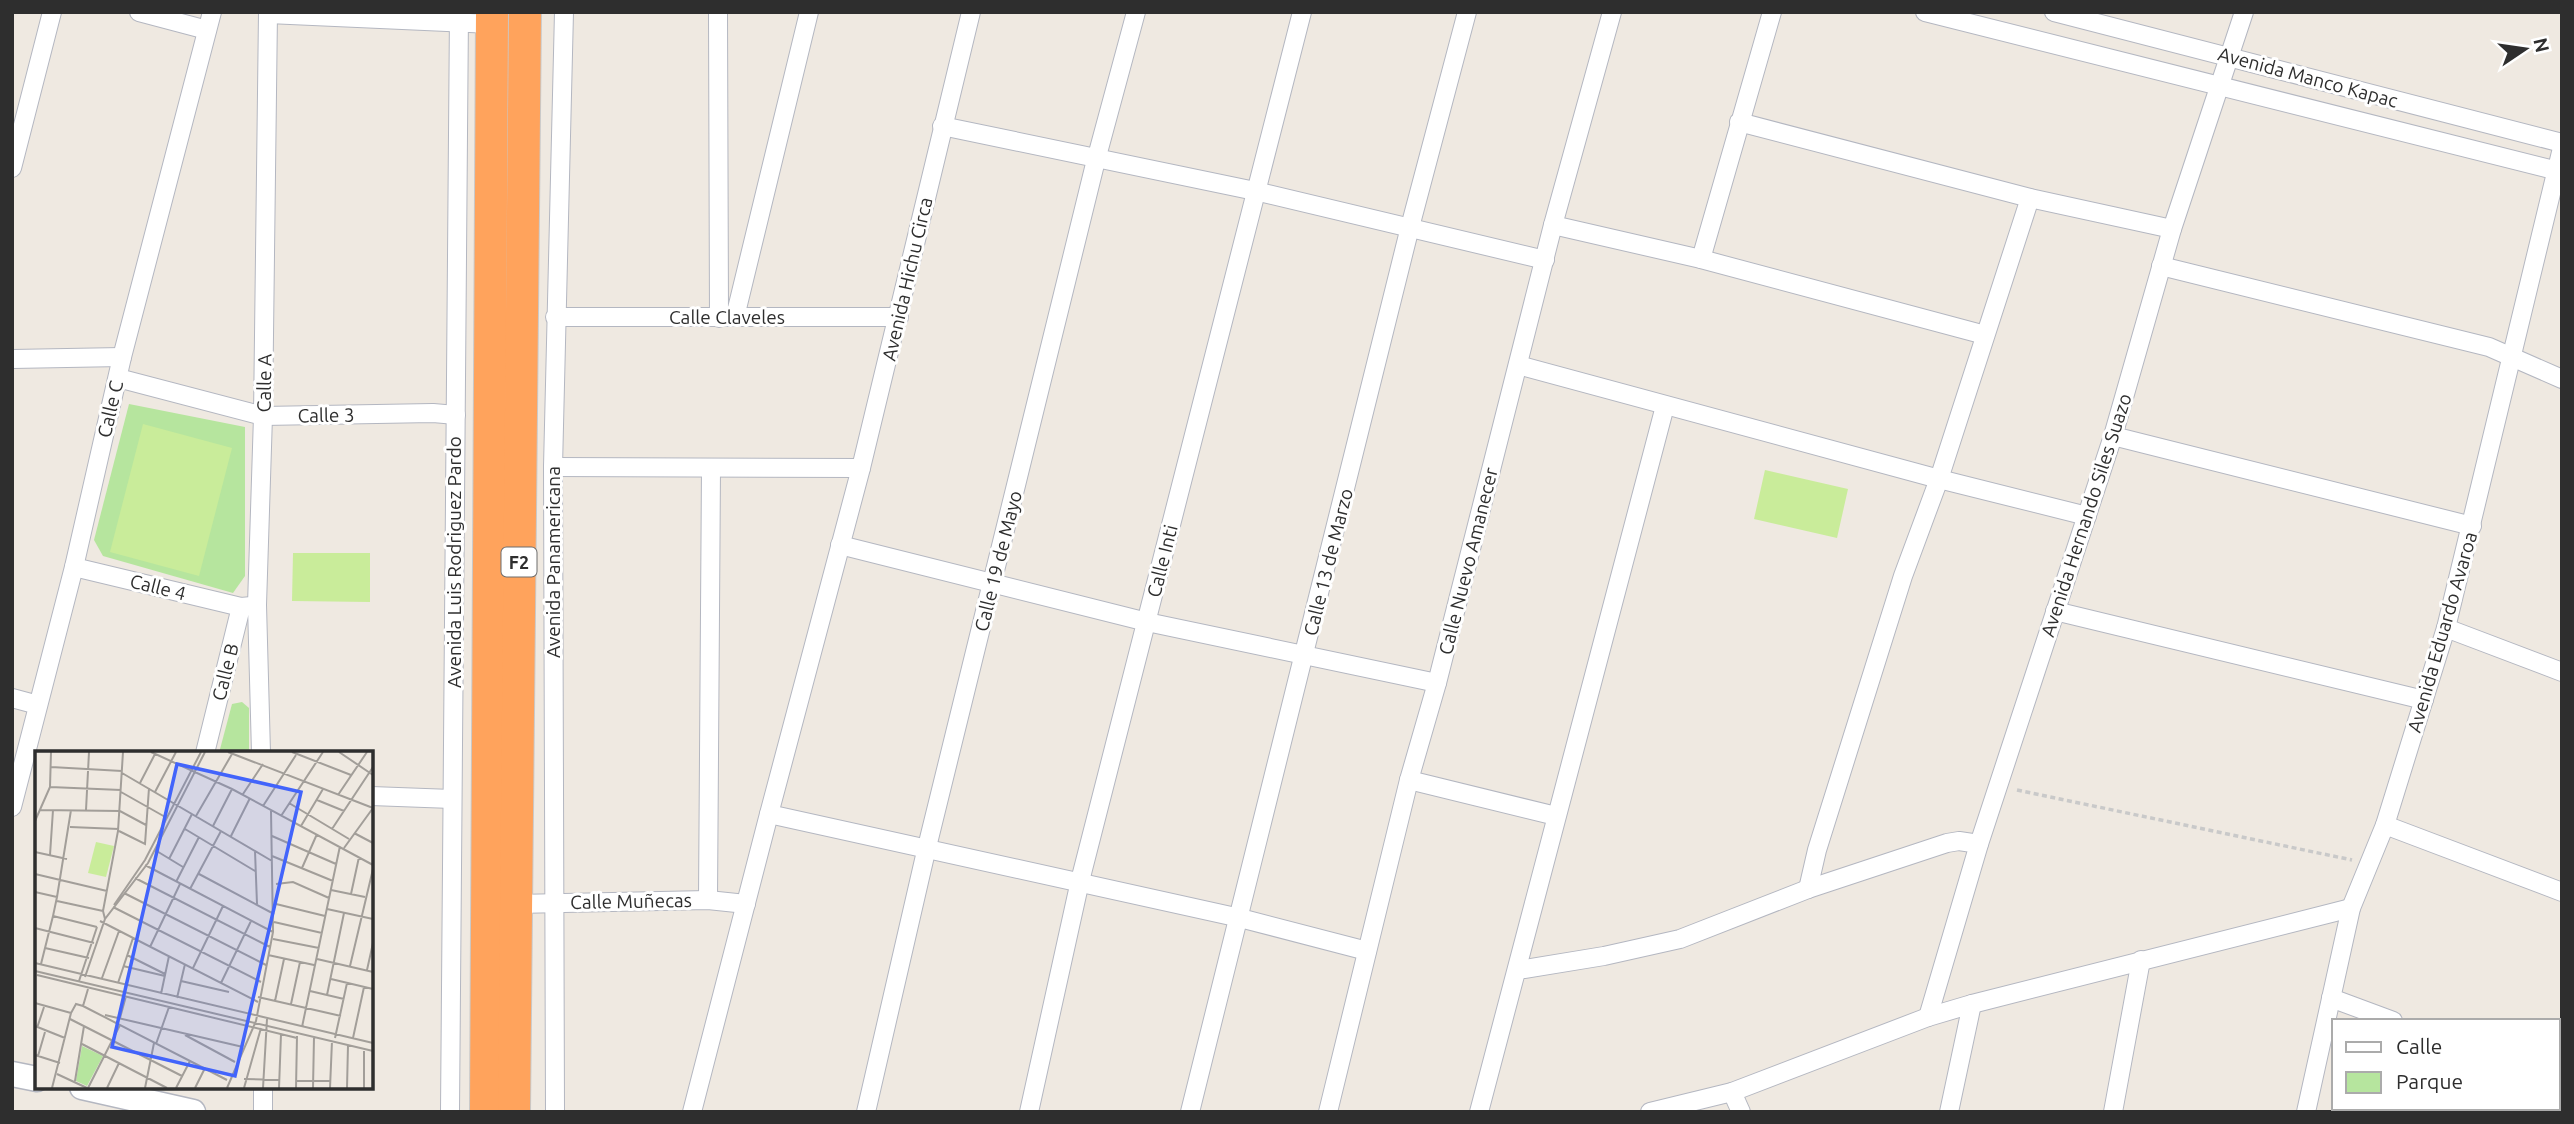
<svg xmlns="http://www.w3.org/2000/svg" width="2574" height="1124" font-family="Ubuntu,sans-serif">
<rect width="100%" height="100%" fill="#efe9e1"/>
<g fill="#b6e59e">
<polygon points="129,404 245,427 245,576 233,593 103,556 94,540"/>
<polygon points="242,702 249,708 249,753 219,753 232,704"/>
</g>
<g fill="#c9ec9a">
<polygon points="143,424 232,448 199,576 110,552"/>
<polygon points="1765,470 1848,489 1837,538 1754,519"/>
<polygon points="293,553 370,553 370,602 292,601"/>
</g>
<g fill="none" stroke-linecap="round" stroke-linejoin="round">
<g stroke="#b4b7c1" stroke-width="20">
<g id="street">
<polyline points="139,12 207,30"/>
<polyline points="718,12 719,318"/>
<polyline points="1925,12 2562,172"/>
<polyline points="2054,12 2562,143"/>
<polyline points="268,14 492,24"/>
<polyline points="1739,122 2030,198 2172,229"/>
<polyline points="942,126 1255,191 1545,260"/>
<polyline points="12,168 52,12"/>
<polyline points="1553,225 1701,259 1985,335"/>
<polyline points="1701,259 1772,12"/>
<polyline points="2161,266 2489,347 2562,379"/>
<polyline points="555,317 899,317"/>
<polyline points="735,317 809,12"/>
<polyline points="12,359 122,357"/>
<polyline points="1518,365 1939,479 2087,516"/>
<polyline points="118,378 263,416 433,413 456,415"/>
<polyline points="2113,436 2472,526"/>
<polyline points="553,467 861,468"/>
<polyline points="840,545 1147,622 1437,683"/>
<polyline points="74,567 241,607"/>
<polyline points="2055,611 2424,700"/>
<polyline points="2446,628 2562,672"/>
<polyline points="12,698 38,705"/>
<polyline points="205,753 241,607 252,606"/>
<polyline points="261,753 257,605 263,416 268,12"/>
<polyline points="1409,780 1556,816"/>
<polyline points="371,796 452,799"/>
<polyline points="12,807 74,567 122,357 212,12"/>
<polyline points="769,814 1240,918 1367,951"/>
<polyline points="2385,825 2562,892"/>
<polyline points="1808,889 1817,850 1903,576 1939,479 2030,198"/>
<polyline points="708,900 711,468"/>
<polyline points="516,904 708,900 746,904"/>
<polyline points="1518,970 1604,956 1680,939 1808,889 1947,843 1959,841 1979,844"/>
<polyline points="2331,998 2393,1021"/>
<polyline points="1928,1017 1979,844 2113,436 2172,229 2244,12"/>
<polyline points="2558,1081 2562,1083"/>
<polyline points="263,1087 263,1112"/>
<polyline points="1732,1092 1741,1112"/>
<polyline points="450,1112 459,12"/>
<polyline points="555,1112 553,467 564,12"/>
<polyline points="692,1112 769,814 861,468 971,12"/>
<polyline points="866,1112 927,847 1096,160 1136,12"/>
<polyline points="1029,1112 1080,881 1302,12"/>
<polyline points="1190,1112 1410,227 1467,12"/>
<polyline points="1328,1112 1409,780 1437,683 1553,225 1612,12"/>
<polyline points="1479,1112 1665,406"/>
<polyline points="1650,1112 1732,1092 1928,1017 1972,1004 2351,908"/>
<polyline points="1949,1112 1972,1004"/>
<polyline points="2113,1112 2141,960"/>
<polyline points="2306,1112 2351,908 2385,825 2446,628 2562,148"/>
<polyline points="2443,1112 2444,1108"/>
</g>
</g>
<g stroke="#b4b7c1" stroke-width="27">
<g id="secondary">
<polyline points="12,1074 37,1079"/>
<polyline points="82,1087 193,1112"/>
</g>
</g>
<g stroke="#c9c9c9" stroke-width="34">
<g id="highway">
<polyline points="486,1112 492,12"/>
<polyline points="514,1112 525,12"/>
</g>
</g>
<polyline stroke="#c9c9c9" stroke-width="3.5" stroke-dasharray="5 3.5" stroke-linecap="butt" points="2017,790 2352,860"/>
<use href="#street" stroke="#fff" stroke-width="18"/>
<use href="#secondary" stroke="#fff" stroke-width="24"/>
<use href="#highway" stroke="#ffa35c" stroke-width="32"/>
</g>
<g text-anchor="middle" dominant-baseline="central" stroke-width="6" stroke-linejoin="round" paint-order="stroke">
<rect fill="#fff" stroke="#6d6d6d" stroke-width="2" x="501.5" y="547.5" width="35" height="29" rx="5"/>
<g font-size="18" font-weight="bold" fill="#2e2e2e">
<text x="519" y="562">F2</text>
</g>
<g font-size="19" fill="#2e2e2e" stroke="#fff">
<text transform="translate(2308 77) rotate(15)">Avenida Manco Kapac</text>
<text transform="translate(907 279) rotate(-77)">Avenida Hichu Circa</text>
<text x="727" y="317">Calle Claveles</text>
<text transform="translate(264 383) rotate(-89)">Calle A</text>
<text transform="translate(110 409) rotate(-77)">Calle C</text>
<text transform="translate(326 415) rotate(-1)">Calle 3</text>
<text transform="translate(2086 515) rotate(-72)">Avenida Hernando Siles Suazo</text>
<text transform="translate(998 561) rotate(-76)">Calle 19 de Mayo</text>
<text transform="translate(1162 561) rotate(-76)">Calle Inti</text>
<text transform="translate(1468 561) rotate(-76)">Calle Nuevo Amanecer</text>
<text transform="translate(454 562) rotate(-90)">Avenida Luis Rodriguez Pardo</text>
<text transform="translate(553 562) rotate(-90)">Avenida Panamericana</text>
<text transform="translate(1328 562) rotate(-76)">Calle 13 de Marzo</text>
<text transform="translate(158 587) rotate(14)">Calle 4</text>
<text transform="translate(2442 632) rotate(-74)">Avenida Eduardo Avaroa</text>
<text transform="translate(225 672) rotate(-76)">Calle B</text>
<text transform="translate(631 901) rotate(-1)">Calle Muñecas</text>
</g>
</g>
<g transform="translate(35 751)">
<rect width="338" height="338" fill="#efe9e1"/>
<path d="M 47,295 L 68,305 L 52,335 L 41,330 Z" fill="#b6e59e"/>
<path d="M 61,91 L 79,95 L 71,126 L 53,122 Z" fill="#c9ec9a"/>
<path fill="none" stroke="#a29e99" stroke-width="2" d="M 116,1 L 197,38 L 338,114M 193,1 L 338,57M 257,1 L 316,24M 304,1 L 338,24M 16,16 L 87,20M 87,22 L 237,110M 105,32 L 120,3M 15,36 L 86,39M 86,41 L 132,67M 120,41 L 141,1M 208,43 L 228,13M 303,44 L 332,1M 282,49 L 309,60M 254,52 L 314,88M 228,55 L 261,4M 5,59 L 85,60 L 111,74M 51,59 L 54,1M 161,65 L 197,3M 246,65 L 288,1M 0,70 L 15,36 L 16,1M 178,75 L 197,38M 266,75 L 288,38M 35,76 L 84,78M 150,78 L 220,120M 297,78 L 338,16M 84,80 L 110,93 L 114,37M 319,82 L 338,92M 196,85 L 215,47M 237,85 L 301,113M 309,97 L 338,57M 120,99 L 148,116M 220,100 L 222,153M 0,101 L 32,108M 15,104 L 18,59M 237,105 L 298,130M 134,108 L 157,63M 110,114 L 238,181M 267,117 L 282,83M 0,123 L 72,140M 164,123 L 239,163M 100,127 L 235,196M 141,131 L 164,86M 241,133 L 258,131 L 294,147M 155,138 L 186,80M 296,139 L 330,146M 0,141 L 22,146 L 18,165 L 62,176M 89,142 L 231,214M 316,143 L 324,106M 22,146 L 36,59M 22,150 L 68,160M 241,153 L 290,165M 79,154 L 110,109 L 166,1M 78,156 L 226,231M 292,158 L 338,168M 70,168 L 68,160 L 83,80 L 88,1M 65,170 L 223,251M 239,171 L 287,182M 0,177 L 59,192M 238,188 L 284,197M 115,196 L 145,133M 10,197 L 54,207M 92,204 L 130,223M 233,204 L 279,214M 282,208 L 338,221M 0,212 L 338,292M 6,213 L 18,165M 88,215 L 130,225M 315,215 L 338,118M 158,217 L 188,155M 332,219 L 338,192M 0,220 L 338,300M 2,224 L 262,287M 50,226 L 70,168 L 113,112 L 170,1M 67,227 L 84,180M 296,228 L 338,238M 44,230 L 62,176M 146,230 L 194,241M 83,232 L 98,187M 186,232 L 216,170M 275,240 L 309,248M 126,243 L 134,205M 292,244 L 309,162M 223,246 L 306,265M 142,247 L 150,213M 240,250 L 249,208M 0,252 L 36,262M 256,253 L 265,211M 48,255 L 192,329M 70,264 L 208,296M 85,267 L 91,245M 35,268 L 147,325M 0,275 L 30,287M 267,276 L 305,95M 2,277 L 9,256M 150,284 L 200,311M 300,287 L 312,232M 318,287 L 329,236M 47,293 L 132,337M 121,293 L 134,256M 0,304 L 25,312M 3,305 L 10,281M 22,323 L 52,337M 209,328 L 245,329M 40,330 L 49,275M 262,330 L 295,330M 17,337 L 36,262 L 41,253 L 48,255 L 53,238M 53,337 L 85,274M 72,337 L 84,312M 110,337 L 119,292M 141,337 L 155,310M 160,337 L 170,317M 192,337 L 221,270 L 238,181 L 236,60M 209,337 L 226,277M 228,337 L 232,268M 244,337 L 246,283M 261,337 L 262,285M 278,337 L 279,286M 295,337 L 297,290M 312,337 L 313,294M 329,337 L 329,300"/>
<path fill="#4264fb" fill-opacity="0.15" stroke="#4264fb" stroke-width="3.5" d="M 142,13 L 266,41 L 200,325 L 77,296 Z"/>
<rect width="338" height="338" fill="none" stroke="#2e2e2e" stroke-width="3.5"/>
</g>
<rect width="2574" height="1124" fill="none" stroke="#2e2e2e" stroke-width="28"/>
<rect x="2332" y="1019" width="228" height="91" fill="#ffffff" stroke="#ababab" stroke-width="2"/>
<rect x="2346" y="1042" width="35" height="10" fill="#ffffff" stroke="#ababab" stroke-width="2"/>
<text x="2396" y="1054" font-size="21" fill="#2e2e2e">Calle</text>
<rect x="2346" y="1072" width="35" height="21" fill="#b6e59e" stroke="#ababab" stroke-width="2"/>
<text x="2396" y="1089" font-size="21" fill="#2e2e2e">Parque</text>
<g transform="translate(2525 49) rotate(77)" stroke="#ffffff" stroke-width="5" paint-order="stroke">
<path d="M0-5L12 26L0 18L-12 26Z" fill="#2e2e2e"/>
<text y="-10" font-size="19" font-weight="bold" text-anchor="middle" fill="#2e2e2e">N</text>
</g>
</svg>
